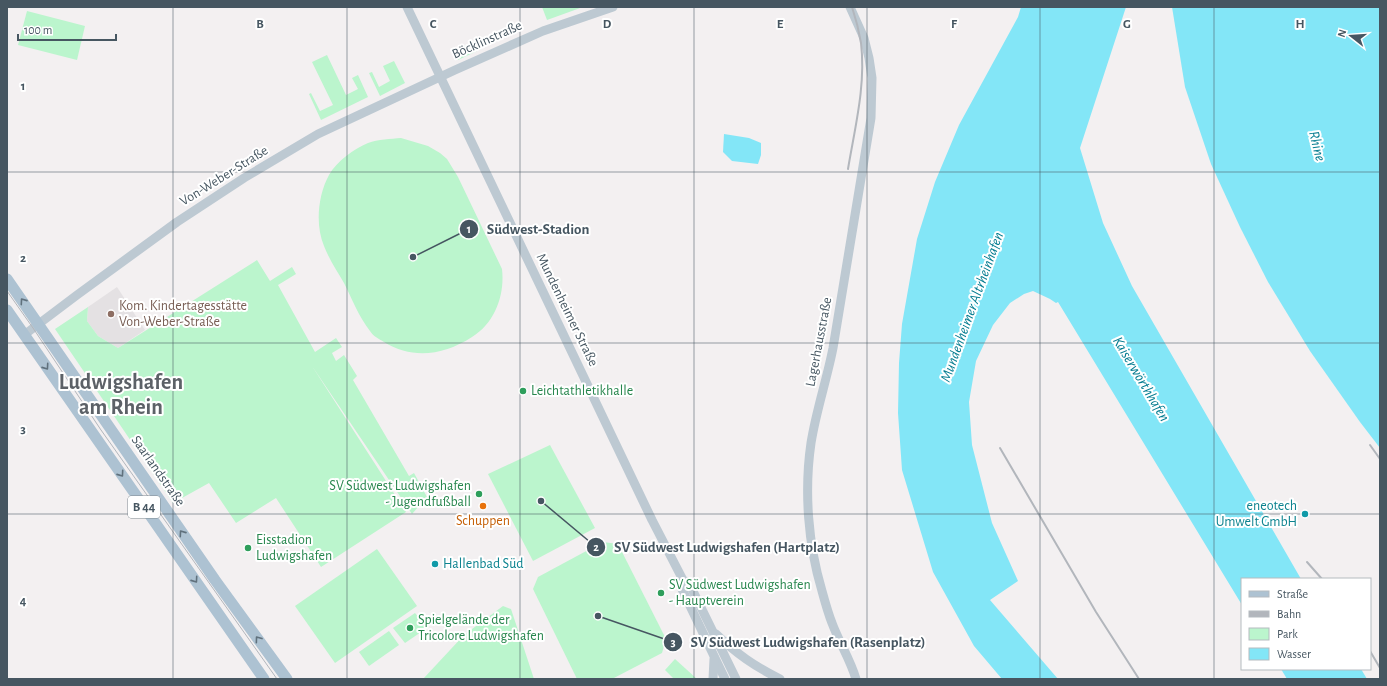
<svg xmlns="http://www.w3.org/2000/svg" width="1387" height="686" font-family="'Alegreya Sans',sans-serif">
<rect width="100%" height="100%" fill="#f3f0f1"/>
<polygon fill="#e4e1e3" points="117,287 145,330 118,348 98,336 87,321 88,307"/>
<g fill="#bbf5cd">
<polygon points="542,7 583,7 547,20"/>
<polygon points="27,11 85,26 77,60 18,45"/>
<polygon points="477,40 481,49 458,60 454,51"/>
<polygon points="327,55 346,95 358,89 352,78 358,75 368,97 321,120 309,94 311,93 320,111 333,105 312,62"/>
<polygon points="394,61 405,83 380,96 369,73 372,72 379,87 390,81 383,66"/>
<path d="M 401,138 L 428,146 L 440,153 L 447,159 L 458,177 L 502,269 C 505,295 495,323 472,337 C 444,355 413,360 384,342 C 379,339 373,336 370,331 C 359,317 352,299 344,283 C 337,271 329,259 324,246 C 315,225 318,195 329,175 C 337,161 354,149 368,143 C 378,139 391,139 401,138 Z"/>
<polygon points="257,260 270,281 292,267 296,274 278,285 315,352 336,338 342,347 332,353 336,361 344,355 357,376 353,380 409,476 414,473 427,497 412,514 312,366 406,512 321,567 276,498 236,523 209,483 173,503 55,329 88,307 87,321 98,336 118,348"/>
<polygon points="550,445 595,528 533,561 488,474"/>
<polygon points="603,542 618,544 666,639 662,653 612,679 577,679 533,589 538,577"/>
<polygon points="377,549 417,606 335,663 295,606"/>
<polygon points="503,606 511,609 534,679 423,679 464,635"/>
<polygon points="415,613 427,628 405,643 393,628"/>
<polygon points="389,631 399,645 369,666 359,652"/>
<polygon points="675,659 697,679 674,679 665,670"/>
</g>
<g fill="#83e6f7">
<polygon points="1021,7 1126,7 1080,148 1103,223 1132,286 1301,579 1242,579 1242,605 1058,302 1056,303 1050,299 1033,291 1024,294 1010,303 993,325 976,361 969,402 972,445 992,523 1018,581 990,600 1058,679 1002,679 974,646 933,572 902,470 898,413 899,363 902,324 917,239 935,182 959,125 1018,17"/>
<polygon points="1172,7 1380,7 1380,448 1360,422 1310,351 1268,282 1240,227 1211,164 1185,87"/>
<polygon points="724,134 749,138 761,143 761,155 758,164 732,161 723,152"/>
<polygon points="1281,669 1361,669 1367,679 1287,679"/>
</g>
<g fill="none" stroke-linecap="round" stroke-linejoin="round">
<g stroke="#bdc9d2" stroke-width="9">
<polyline points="407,7 652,520 683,580 689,583 736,679"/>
<path d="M 850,7 L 864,38 L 869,58 L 872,78 L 871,118 L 833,348 C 827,379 816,411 811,443 C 804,491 808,544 822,591 C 825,602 828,613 832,623 C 839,642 850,659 856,679"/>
<polyline points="24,335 77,295 177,222 244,178 318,134 455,70 543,31 613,7"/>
<polyline points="683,580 681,587 725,679"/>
<path d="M 716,634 C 737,654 754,666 780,679"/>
<polyline points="713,679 714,659"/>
</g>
<g stroke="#adc2d2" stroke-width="11">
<polyline points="7,279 215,580 287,679"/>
<polyline points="7,310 264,679"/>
</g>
<polyline stroke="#b2b6bc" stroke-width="1" points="7,291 33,328 101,430 277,679"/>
<g stroke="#b2b6bc" stroke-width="2">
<path d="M 848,169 C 855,127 866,85 861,43 C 859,31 856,19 852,7"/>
<polyline points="1370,445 1380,459"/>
<polyline points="1000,448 1096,612 1139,679"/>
<polyline points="1307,562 1322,579"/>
<polyline points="1370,651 1380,668"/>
</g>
</g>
<defs><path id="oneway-chevron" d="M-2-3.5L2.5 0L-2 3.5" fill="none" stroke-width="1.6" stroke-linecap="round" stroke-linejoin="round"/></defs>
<g stroke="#60717d">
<use href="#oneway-chevron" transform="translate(23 301) rotate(-125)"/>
<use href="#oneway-chevron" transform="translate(46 367) rotate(55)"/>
<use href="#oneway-chevron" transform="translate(121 474) rotate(55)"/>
<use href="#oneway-chevron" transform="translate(182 533) rotate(-125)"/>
<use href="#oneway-chevron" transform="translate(195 580) rotate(55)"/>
<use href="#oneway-chevron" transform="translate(258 639) rotate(-126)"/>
</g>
<path fill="none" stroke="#465661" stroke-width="1" stroke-opacity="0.55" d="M 173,7 L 173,679M 347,7 L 347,679M 520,7 L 520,679M 694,7 L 694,679M 867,7 L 867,679M 1040,7 L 1040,679M 1214,7 L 1214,679M 7,172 L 1380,172M 7,343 L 1380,343M 7,514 L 1380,514"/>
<circle fill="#8d6e63" stroke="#fff" stroke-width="1.5" cx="111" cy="314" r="4"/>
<g fill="#2e9e5b" stroke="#fff" stroke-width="1.5">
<circle cx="523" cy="391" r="4"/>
<circle cx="479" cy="494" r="4"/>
<circle cx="248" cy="548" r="4"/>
<circle cx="661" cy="593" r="4"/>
<circle cx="410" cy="628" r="4"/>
</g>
<circle fill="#e8710a" stroke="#fff" stroke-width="1.5" cx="483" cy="506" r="4"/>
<g fill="#0f9aa8" stroke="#fff" stroke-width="1.5">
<circle cx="1305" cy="514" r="4"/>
<circle cx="435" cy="564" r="4"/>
</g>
<g text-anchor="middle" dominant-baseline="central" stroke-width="4" stroke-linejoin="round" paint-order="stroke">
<rect fill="#fff" stroke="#7e8990" stroke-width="1" x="128" y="496" width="32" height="22" rx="3"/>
<g font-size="13" font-weight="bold" fill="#465661">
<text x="144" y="507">B 44</text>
</g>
<g font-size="14" fill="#465661" stroke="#fff">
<text transform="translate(487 40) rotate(-24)">Böcklinstraße</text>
<text transform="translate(224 176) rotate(-32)">Von-Weber-Straße</text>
<text transform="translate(567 310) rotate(64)">Mundenheimer Straße</text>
<text transform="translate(819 342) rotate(-79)">Lagerhausstraße</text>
<text transform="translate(158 471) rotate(55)">Saarlandstraße</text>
</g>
<g font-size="14" fill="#785e54" stroke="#fff" text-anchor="start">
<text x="119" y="306">Kom. Kindertagesstätte<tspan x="119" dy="16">Von-Weber-Straße</tspan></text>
</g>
<g font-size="14" fill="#27864d" stroke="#fff" text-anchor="start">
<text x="531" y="391">Leichtathletikhalle</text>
<text x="471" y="486" text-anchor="end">SV Südwest Ludwigshafen<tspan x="471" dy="16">- Jugendfußball</tspan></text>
<text x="256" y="540">Eisstadion<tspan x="256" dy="16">Ludwigshafen</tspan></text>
<text x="669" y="585">SV Südwest Ludwigshafen<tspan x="669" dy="16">- Hauptverein</tspan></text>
<text x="418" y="620">Spielgelände der<tspan x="418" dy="16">Tricolore Ludwigshafen</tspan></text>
</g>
<g font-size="14" fill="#0d838f" stroke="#fff" text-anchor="end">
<text x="1297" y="506">eneotech<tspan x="1297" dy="16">Umwelt GmbH</tspan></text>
<text x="443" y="564" text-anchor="start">Hallenbad Süd</text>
</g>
<g font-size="14" fill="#c56008" stroke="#fff">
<text x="483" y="521">Schuppen</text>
</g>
<g font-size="15" font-style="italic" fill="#047c90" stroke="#fff">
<text transform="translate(1317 146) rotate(76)">Rhine</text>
<text transform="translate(972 307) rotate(-70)">Mundenheimer Altrheinhafen</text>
<text transform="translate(1141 379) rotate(59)">Kaiserwörthhafen</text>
</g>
<g font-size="22" font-weight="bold" fill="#5c6167" stroke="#fff">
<text x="121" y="382">Ludwigshafen<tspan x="121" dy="25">am Rhein</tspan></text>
</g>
</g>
<g font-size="13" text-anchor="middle" font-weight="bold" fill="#465661" stroke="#fff" stroke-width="4" stroke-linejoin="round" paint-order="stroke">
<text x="260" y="28">B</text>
<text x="433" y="28">C</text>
<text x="607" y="28">D</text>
<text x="780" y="28">E</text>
<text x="954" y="28">F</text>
<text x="1127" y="28">G</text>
<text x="1300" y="28">H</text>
<text x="23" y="90">1</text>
<text x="23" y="262">2</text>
<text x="23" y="433">3</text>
<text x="23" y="605">4</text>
</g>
<path fill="none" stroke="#465661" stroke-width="1.5" d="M413 257L469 229M541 501L596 547M598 616L673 642"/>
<g fill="#465661" stroke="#fff" stroke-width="1.5">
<circle cx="413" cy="257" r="4"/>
<circle cx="541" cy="501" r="4"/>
<circle cx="598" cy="616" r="4"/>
<circle cx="469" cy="229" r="10"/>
<circle cx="596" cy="547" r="10"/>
<circle cx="673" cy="642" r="10"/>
</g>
<g font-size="12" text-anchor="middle" font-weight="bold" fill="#fff">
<text x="469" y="233">1</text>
<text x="596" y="551">2</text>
<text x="673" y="646">3</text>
</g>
<g font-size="15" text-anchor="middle" font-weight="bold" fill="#465661" stroke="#fff" stroke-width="4" stroke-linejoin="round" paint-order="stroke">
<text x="538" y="234">Südwest-Stadion</text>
<text x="727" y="552">SV Südwest Ludwigshafen (Hartplatz)</text>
<text x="808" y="647">SV Südwest Ludwigshafen (Rasenplatz)</text>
</g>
<rect width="1387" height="686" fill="none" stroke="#465661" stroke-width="16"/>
<rect x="1241" y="578" width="130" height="92" fill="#ffffff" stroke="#b5bbc0"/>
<rect x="1249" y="591" width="20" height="6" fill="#adc2d2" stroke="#b5bbc0"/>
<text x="1277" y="598" font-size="12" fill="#465661">Straße</text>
<rect x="1249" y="611" width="20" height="6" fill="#b2b6bc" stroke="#b5bbc0"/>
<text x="1277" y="618" font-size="12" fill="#465661">Bahn</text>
<rect x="1249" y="628" width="20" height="12" fill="#bbf5cd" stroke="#b5bbc0"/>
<text x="1277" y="638" font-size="12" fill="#465661">Park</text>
<rect x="1249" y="648" width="20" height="12" fill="#83e6f7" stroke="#b5bbc0"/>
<text x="1277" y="658" font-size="12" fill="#465661">Wasser</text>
<g transform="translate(1351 36) rotate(287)" stroke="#ffffff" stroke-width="3" paint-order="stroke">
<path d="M0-3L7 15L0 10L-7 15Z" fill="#465661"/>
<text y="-6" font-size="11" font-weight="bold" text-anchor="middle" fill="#465661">N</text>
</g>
<path d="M18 34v6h98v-6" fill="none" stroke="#465661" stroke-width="2"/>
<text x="24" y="34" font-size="12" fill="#465661" stroke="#ffffff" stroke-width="3" paint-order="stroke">100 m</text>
</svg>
